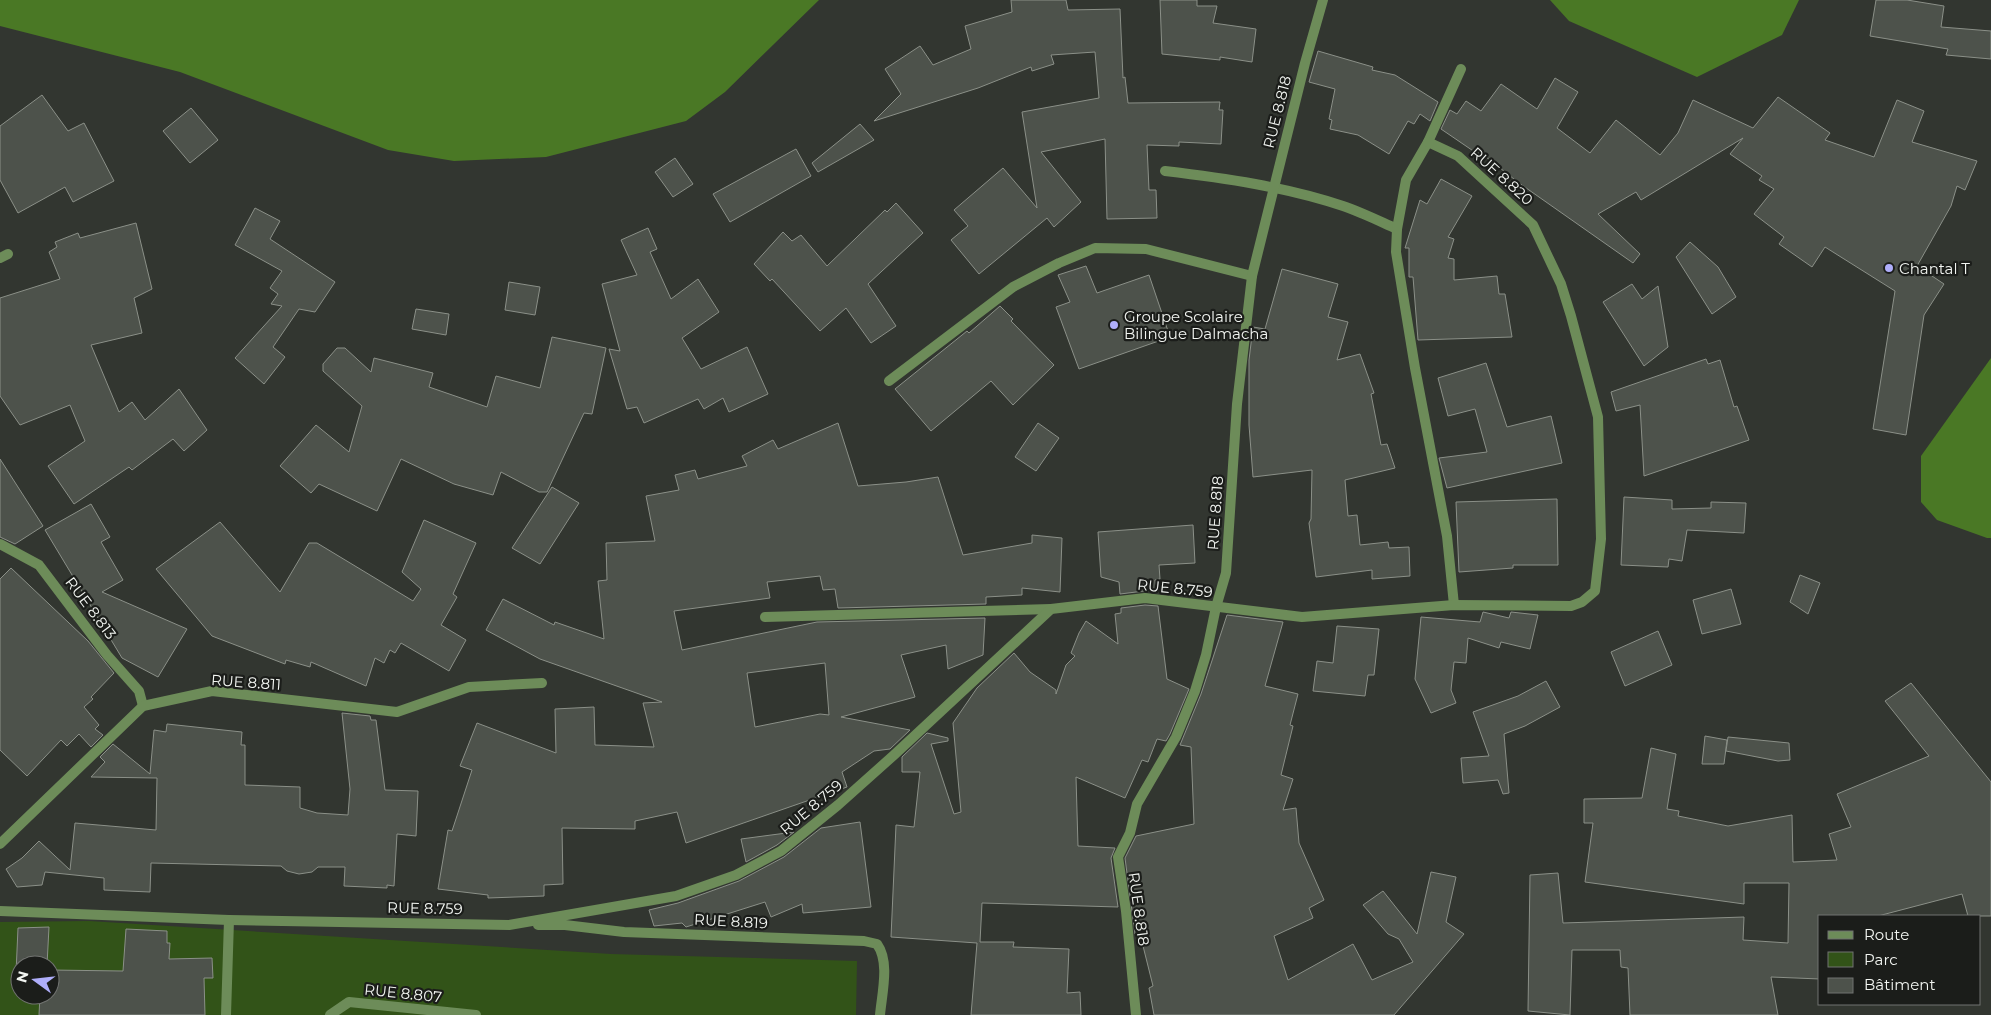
<svg xmlns="http://www.w3.org/2000/svg" width="1991" height="1015" font-family="Montserrat,sans-serif">
<rect width="100%" height="100%" fill="#323630"/>
<path fill="#325318" fill-rule="evenodd" d="M 89,921 L 611,954 L 857,961 L 856,1015 L 0,1015 L 0,922 ZM 20,965 L 50,965 L 50,995 L 20,995 Z"/>
<g fill="#4a7825">
<polygon points="0,0 819,0 725,92 686,121 546,157 454,161 388,150 180,72 0,26"/>
<polygon points="1550,0 1799,0 1782,35 1697,77 1569,21"/>
<polygon points="1991,358 1991,538 1987,538 1937,520 1921,502 1921,456"/>
</g>
<g fill="#4d524b" stroke="#8b9088" fill-rule="evenodd">
<polygon points="1011,0 1066,0 1068,10 1120,9 1123,78 1125,77 1128,103 1220,102 1219,110 1223,110 1221,144 1179,142 1179,146 1147,145 1149,190 1156,190 1157,218 1107,219 1105,139 1041,152 1081,202 1054,227 1047,218 979,274 951,240 968,226 954,210 1003,168 1037,208 1022,112 1099,98 1095,52 1051,55 1054,64 1032,71 1031,67 978,88 874,121 901,94 885,69 920,46 933,65 971,49 965,26 1012,12"/>
<polygon points="1160,0 1197,0 1197,6 1217,6 1213,23 1256,29 1252,62 1220,57 1220,60 1162,54"/>
<polygon points="1876,0 1907,0 1944,6 1941,27 1991,31 1991,59 1946,55 1948,49 1870,36"/>
<polygon points="1318,51 1373,67 1372,70 1395,75 1438,102 1430,121 1420,114 1414,124 1408,121 1389,154 1358,135 1330,129 1332,120 1329,119 1335,89 1309,82"/>
<polygon points="1555,78 1578,92 1557,128 1590,153 1616,120 1660,155 1678,133 1693,100 1753,128 1778,97 1830,133 1825,140 1874,157 1897,100 1924,111 1912,142 1977,161 1965,190 1957,186 1951,206 1917,266 1944,284 1924,315 1906,435 1873,429 1895,291 1825,247 1812,267 1779,244 1784,237 1754,214 1774,189 1759,180 1762,176 1730,154 1743,138 1641,200 1636,192 1598,214 1640,254 1633,263 1519,183 1486,157 1485,159 1441,129 1450,110 1457,114 1466,101 1481,111 1501,84 1537,109"/>
<polygon points="42,95 68,131 84,123 114,181 73,202 65,187 18,213 0,180 0,126"/>
<polygon points="191,108 218,140 190,163 163,131"/>
<polygon points="860,124 874,140 818,172 812,163"/>
<polygon points="796,149 811,176 730,222 713,194"/>
<polygon points="675,158 693,184 673,197 655,172"/>
<polygon points="1441,179 1472,196 1448,237 1454,239 1448,258 1454,259 1454,280 1497,276 1499,294 1505,294 1512,337 1418,340 1413,277 1409,277 1409,248 1405,248 1420,200 1427,204"/>
<polygon points="896,203 923,233 868,284 896,326 871,343 846,308 820,331 772,279 770,281 754,264 783,232 792,241 801,235 827,266 885,210 887,212"/>
<polygon points="255,208 280,221 270,239 335,282 315,312 299,309 273,347 285,357 264,384 235,358 282,306 271,304 278,294 270,288 282,271 235,245"/>
<polygon points="136,223 152,289 134,298 142,333 91,345 119,412 132,402 145,420 179,389 207,430 184,451 173,439 132,470 129,467 74,504 48,466 85,441 70,405 20,425 0,396 0,298 60,279 49,252 57,247 55,242 78,233 80,238"/>
<polygon points="648,228 657,249 650,252 671,299 698,279 719,312 682,338 701,369 747,347 768,394 729,412 723,398 704,409 698,399 644,423 637,407 627,409 609,349 620,351 602,284 637,275 621,240"/>
<polygon points="1690,242 1718,267 1736,297 1712,314 1676,257"/>
<polygon points="1086,266 1097,293 1149,275 1170,337 1079,369 1056,307 1070,302 1058,275"/>
<polygon points="1282,269 1338,284 1328,317 1348,322 1337,360 1360,354 1374,393 1371,394 1381,445 1387,444 1395,468 1345,480 1348,516 1357,515 1360,545 1388,542 1389,548 1409,547 1410,576 1372,579 1372,570 1316,577 1309,523 1311,519 1312,470 1253,477 1249,425 1249,360 1253,327 1265,329"/>
<polygon points="509,282 540,287 535,315 505,310"/>
<polygon points="1632,284 1642,299 1658,286 1668,347 1644,366 1603,302"/>
<polygon points="1000,306 1013,319 1011,321 1054,365 1013,405 991,381 931,431 895,389 967,331 969,333"/>
<polygon points="416,309 449,314 446,335 412,329"/>
<polygon points="552,337 606,348 592,414 584,413 547,492 539,492 501,472 493,495 454,484 401,459 377,511 319,484 311,493 280,466 316,425 349,452 362,406 323,371 323,364 337,348 345,348 371,372 374,358 433,373 429,387 487,407 496,376 540,388"/>
<polygon points="1706,359 1708,364 1720,360 1734,407 1737,406 1749,440 1644,476 1640,405 1616,411 1611,392"/>
<polygon points="1486,363 1507,427 1551,416 1562,463 1447,488 1439,458 1487,452 1475,409 1448,416 1438,378"/>
<path d="M 838,423 L 858,486 L 906,482 L 938,477 L 963,555 L 1032,543 L 1032,535 L 1062,538 L 1060,592 L 1022,588 L 1022,595 L 986,597 L 986,604 L 838,608 L 835,589 L 823,590 L 820,576 L 767,582 L 770,598 L 674,611 L 682,650 L 817,622 L 985,618 L 983,655 L 948,669 L 946,645 L 901,655 L 915,697 L 841,717 L 910,730 L 890,749 L 874,751 L 842,772 L 847,787 L 686,843 L 677,812 L 635,821 L 635,829 L 562,828 L 563,884 L 544,885 L 544,896 L 488,898 L 488,895 L 438,889 L 448,830 L 452,831 L 472,770 L 460,766 L 477,723 L 556,753 L 555,709 L 594,707 L 595,745 L 654,747 L 643,703 L 662,702 L 540,659 L 486,630 L 503,599 L 554,625 L 555,622 L 604,639 L 598,581 L 607,580 L 606,543 L 655,541 L 646,496 L 679,490 L 675,475 L 695,470 L 698,479 L 747,466 L 742,456 L 773,440 L 778,449 ZM 825,663 L 829,715 L 820,714 L 755,727 L 747,673 Z"/>
<polygon points="1038,423 1059,438 1036,471 1015,457"/>
<polygon points="0,459 43,526 15,544 0,537"/>
<polygon points="552,487 579,503 540,564 512,548"/>
<polygon points="1624,497 1672,500 1672,509 1711,508 1711,502 1746,503 1744,533 1687,530 1682,561 1669,559 1668,567 1621,565"/>
<polygon points="1557,499 1558,565 1513,565 1513,568 1459,572 1456,502"/>
<polygon points="91,504 110,537 101,542 123,580 102,592 187,629 158,677 122,658 45,530"/>
<polygon points="424,520 476,543 453,594 457,597 441,625 466,640 449,671 401,643 395,653 390,650 384,663 375,658 366,686 311,662 310,667 286,660 285,664 212,636 156,569 220,522 280,592 309,543 317,543 413,601 421,589 402,572"/>
<polygon points="1193,525 1195,563 1159,565 1160,579 1155,580 1156,592 1144,591 1120,594 1119,582 1101,577 1098,532"/>
<polygon points="11,568 88,641 114,673 91,697 93,699 84,707 99,725 95,729 103,735 91,747 79,734 67,746 61,740 27,776 0,750 0,579"/>
<polygon points="1800,575 1820,583 1808,614 1790,602"/>
<polygon points="1731,589 1741,624 1702,634 1693,600"/>
<polygon points="1145,605 1158,606 1167,679 1189,689 1170,734 1166,741 1157,739 1148,762 1142,760 1125,798 1076,777 1078,846 1115,848 1111,858 1118,907 982,903 980,942 1014,942 1013,947 1069,949 1067,993 1080,992 1081,1015 971,1015 977,943 891,937 896,825 914,827 920,772 902,772 902,757 927,733 948,738 948,741 931,744 954,814 961,812 953,723 977,688 1014,653 1030,672 1056,690 1056,694 1066,665 1075,656 1071,653 1079,633 1086,621 1118,644 1115,614 1121,613 1121,608"/>
<polygon points="1483,612 1509,618 1511,612 1538,615 1530,649 1501,642 1499,648 1468,638 1466,663 1454,662 1451,690 1456,703 1431,713 1415,679 1421,617 1480,622"/>
<polygon points="1227,615 1283,622 1265,686 1298,694 1290,725 1293,726 1281,775 1293,779 1283,810 1296,808 1299,843 1324,900 1309,908 1313,918 1274,936 1288,980 1353,944 1372,980 1413,962 1399,939 1388,934 1363,905 1383,891 1417,934 1431,872 1456,877 1446,922 1464,934 1394,1015 1154,1015 1149,988 1153,986 1140,934 1135,934 1125,858 1136,836 1194,824 1191,747 1180,745 1201,694"/>
<polygon points="1337,626 1379,629 1374,675 1368,675 1365,696 1313,691 1317,661 1333,663"/>
<polygon points="1658,631 1672,665 1625,686 1611,652"/>
<polygon points="1546,681 1560,707 1525,726 1504,734 1509,793 1503,794 1498,780 1463,783 1461,758 1489,756 1473,712 1518,696"/>
<polygon points="1911,683 1991,782 1991,916 1968,916 1962,894 1878,916 1820,916 1820,979 1771,977 1778,1015 1630,1015 1628,968 1621,967 1620,950 1572,950 1570,1015 1528,1011 1530,875 1558,873 1563,923 1744,917 1743,940 1788,943 1789,883 1744,883 1744,904 1585,882 1593,823 1584,823 1584,799 1642,798 1651,748 1676,754 1667,809 1679,811 1678,816 1728,826 1792,815 1793,862 1837,860 1829,834 1851,827 1837,794 1929,756 1885,701"/>
<polygon points="342,713 370,716 371,720 376,720 385,790 418,791 416,836 397,834 394,886 387,885 387,888 344,886 345,867 318,867 312,872 299,874 287,871 281,866 151,863 150,892 104,890 104,878 45,872 42,885 17,887 6,869 22,858 39,841 70,870 75,823 156,830 157,778 91,777 105,762 100,757 113,744 150,774 154,730 166,732 167,724 242,732 241,745 245,745 245,785 300,787 300,808 317,813 348,815 350,789"/>
<polygon points="1705,736 1727,740 1724,764 1702,764"/>
<polygon points="1728,737 1789,743 1790,760 1778,761 1726,751"/>
<polygon points="860,822 871,907 803,913 802,904 771,917 765,902 686,927 682,923 654,926 649,910 678,903 739,881 784,857 821,828"/>
<polygon points="794,832 777,845 746,862 741,839"/>
<polygon points="49,927 47,965 20,965 20,973 16,973 18,928"/>
<polygon points="126,929 167,931 167,943 170,943 169,959 212,958 213,978 204,978 205,1015 39,1015 40,995 50,995 50,970 123,971"/>
</g>
<g fill="none" stroke-linecap="round" stroke-linejoin="round">
<g stroke="#6d8c59" stroke-width="10">
<path d="M 1165,171 C 1225,178 1286,187 1343,206 C 1361,212 1379,221 1397,229"/>
<polyline points="0,258 8,254"/>
<polyline points="889,381 1013,287 1059,263 1095,248 1146,249 1252,276"/>
<polyline points="0,544 39,565 107,655 139,691 143,706"/>
<polyline points="1454,605 1447,536 1415,368 1396,252 1397,229 1406,180 1428,142 1461,69"/>
<polyline points="765,617 1051,609"/>
<polyline points="0,844 143,706 212,691 397,712 469,687 542,683"/>
<polyline points="0,911 229,920 509,925 676,896 736,875 781,851 838,805 894,755 1051,609 1145,598 1302,617 1454,605 1571,606 1582,602 1595,591 1601,539 1598,417 1571,316 1561,284 1533,225 1458,156 1428,142"/>
<path d="M 538,925 L 565,925 L 624,932 L 864,941 L 877,944 C 890,962 882,993 880,1015"/>
<polyline points="226,1015 229,920"/>
<polyline points="330,1015 349,1002 476,1015"/>
<polyline points="1136,1015 1126,911 1118,857 1130,833 1137,804 1176,737 1195,691 1206,655 1216,607 1226,573 1237,404 1252,276 1305,63 1323,0"/>
</g>
</g>
<g fill="#afaefa" stroke="#1b1d1a" stroke-width="2">
<circle cx="1889" cy="268" r="5"/>
<circle cx="1114" cy="325" r="5"/>
</g>
<g text-anchor="middle" dominant-baseline="central" stroke-width="4.5" stroke-linejoin="round" paint-order="stroke">
<g font-size="15" fill="#f2f5f1" stroke="#1b1d1a">
<text transform="translate(1277 112) rotate(-76)">RUE 8.818</text>
<text transform="translate(1502 176) rotate(42)">RUE 8.820</text>
<text transform="translate(1215 513) rotate(-86)">RUE 8.818</text>
<text transform="translate(1175 588) rotate(6)">RUE 8.759</text>
<text transform="translate(91 608) rotate(53)">RUE 8.813</text>
<text transform="translate(246 682) rotate(4)">RUE 8.811</text>
<text transform="translate(811 807) rotate(-40)">RUE 8.759</text>
<text transform="translate(425 908) rotate(1)">RUE 8.759</text>
<text transform="translate(1139 909) rotate(82)">RUE 8.818</text>
<text transform="translate(731 921) rotate(3)">RUE 8.819</text>
<text transform="translate(403 993) rotate(6)">RUE 8.807</text>
</g>
<g font-size="15" fill="#f2f5f1" stroke="#1b1d1a" text-anchor="start">
<text x="1899" y="268">Chantal T</text>
<text x="1124" y="316">Groupe Scolaire<tspan x="1124" dy="17">Bilingue Dalmacha</tspan></text>
</g>
</g>
<rect x="1818" y="915" width="162" height="90" fill="#1b1d1a" stroke="#717370"/>
<rect x="1828" y="931" width="25" height="8" fill="#6d8c59" stroke="#717370"/>
<text x="1864" y="940" font-size="15" fill="#f2f5f1">Route</text>
<rect x="1828" y="952" width="25" height="15" fill="#325318" stroke="#717370"/>
<text x="1864" y="965" font-size="15" fill="#f2f5f1">Parc</text>
<rect x="1828" y="978" width="25" height="15" fill="#4d524b" stroke="#717370"/>
<text x="1864" y="990" font-size="15" fill="#f2f5f1">Bâtiment</text>
<g transform="translate(35 980) rotate(285)"><circle r="24" fill="#1b1d1a" stroke="#717370"/>
<path d="M0-4L9 19L0 12L-9 19Z" fill="#afaefa"/>
<text y="-8" font-size="14" font-weight="bold" text-anchor="middle" fill="#f2f5f1">N</text>
</g>
</svg>
